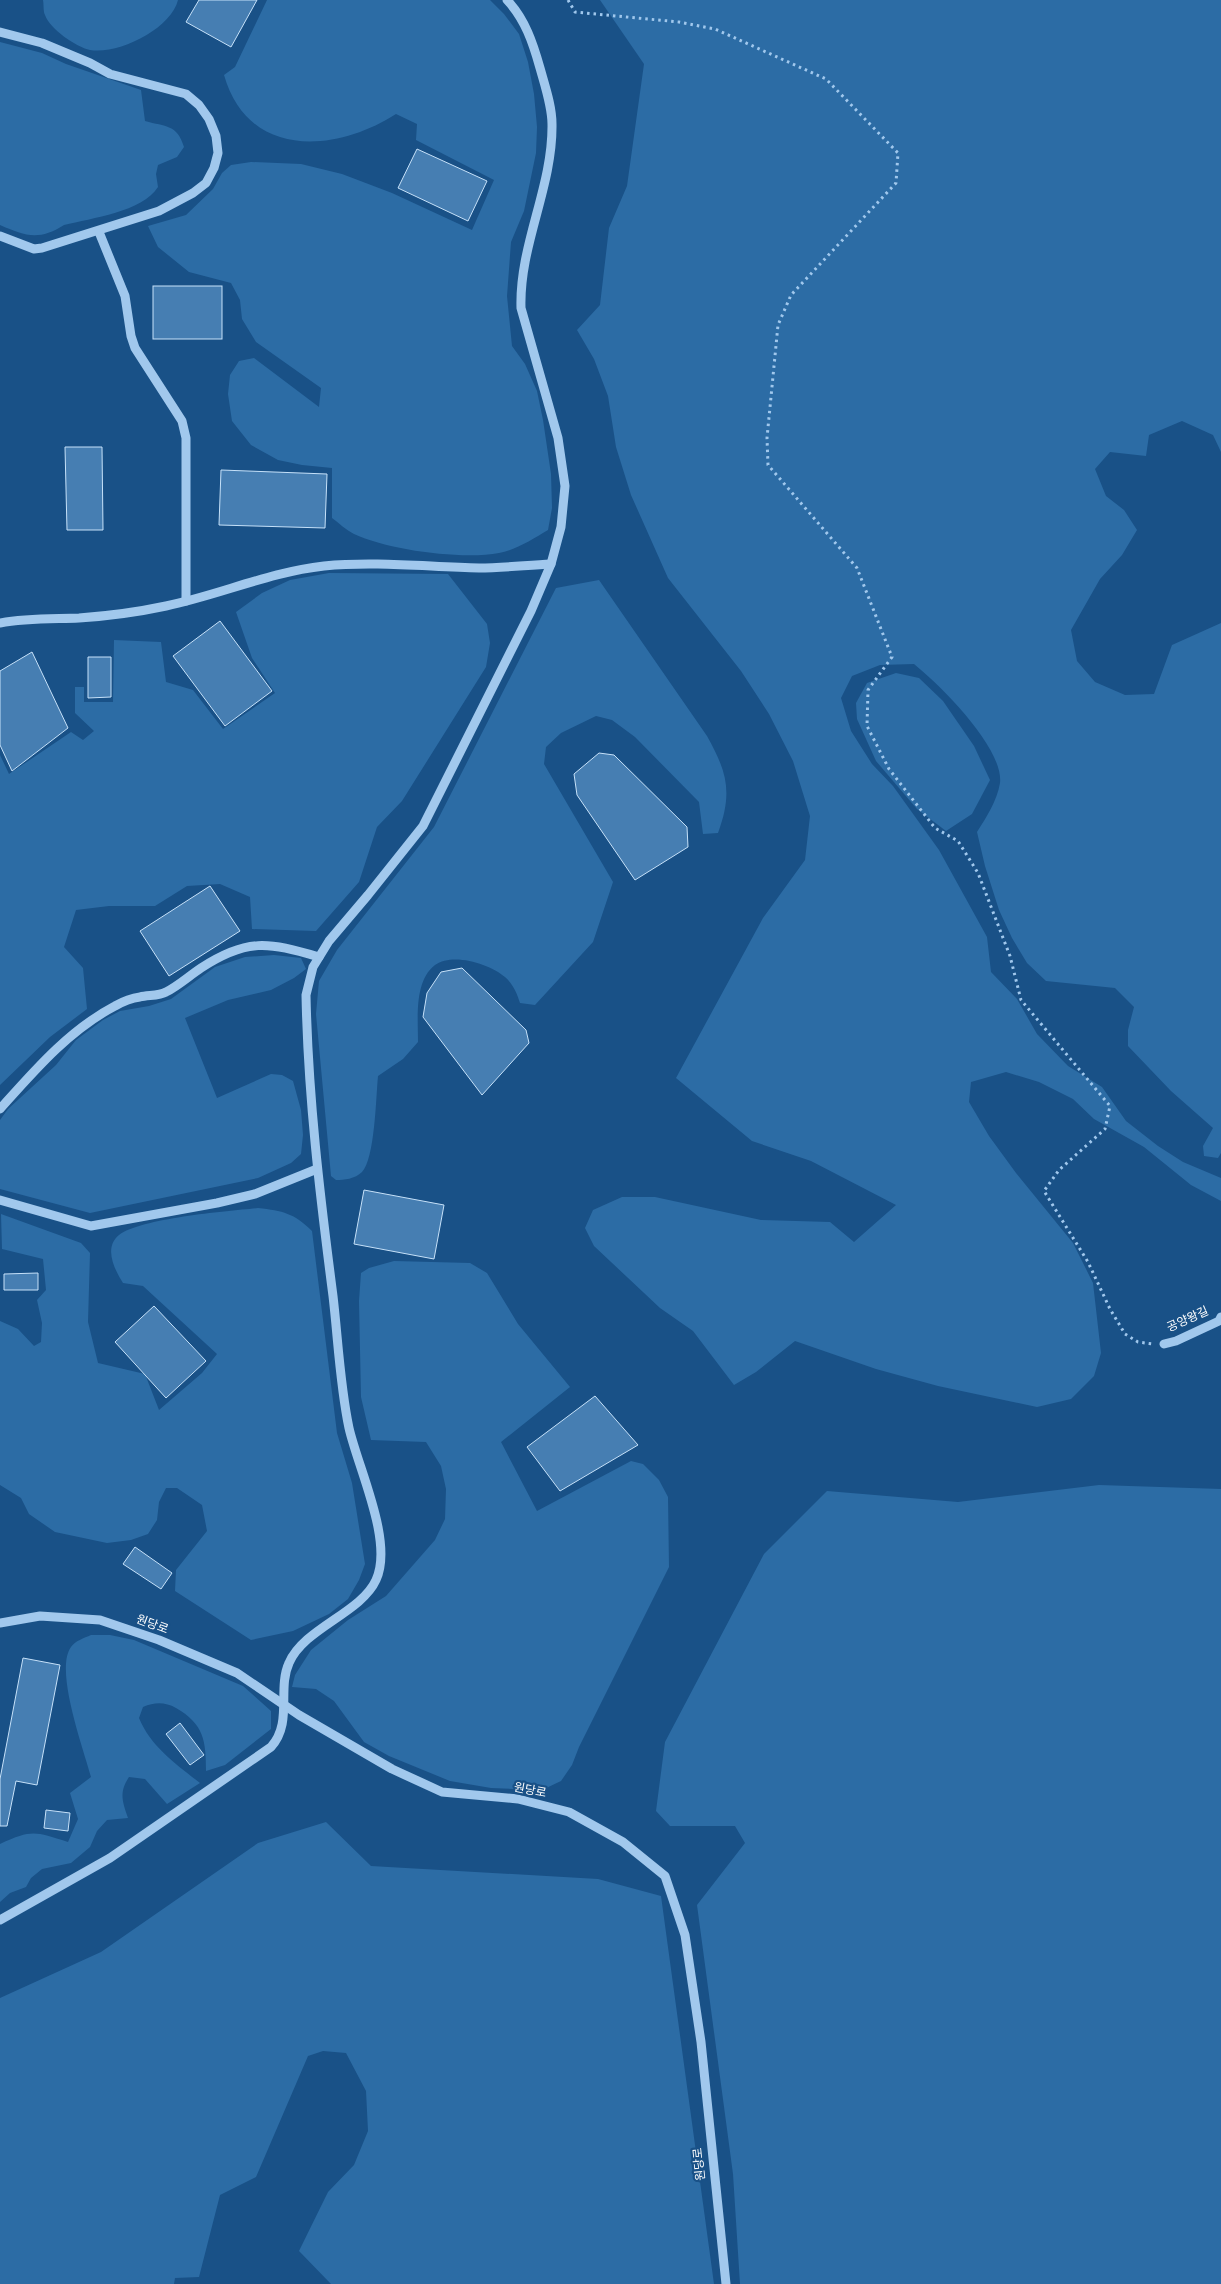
<svg xmlns="http://www.w3.org/2000/svg" width="1221" height="2284" font-family="Overpass,'Noto Sans KR',sans-serif">
<rect width="100%" height="100%" fill="#195187"/>
<g fill="#2c6ca5">
<path d="M 43,0 L 178,0 C 171,29 118,55 90,50 C 76,47 50,29 45,15 C 43,11 44,5 43,0 Z"/>
<path d="M 267,0 L 490,0 L 504,14 L 519,34 L 528,62 L 534,94 L 537,127 L 536,153 L 524,211 L 511,242 L 507,296 L 512,346 L 525,364 L 537,391 L 543,420 L 551,474 L 552,508 L 548,530 C 533,539 516,550 499,553 C 462,560 388,550 354,534 C 346,530 339,523 332,518 L 332,468 L 302,465 L 278,460 L 251,445 L 232,421 L 228,394 L 230,375 L 239,361 L 254,358 L 319,407 L 321,388 L 256,342 L 242,319 L 240,300 L 231,283 L 189,272 L 158,247 L 148,226 L 186,215 L 213,189 L 222,173 L 231,165 L 251,162 L 301,164 L 342,174 L 392,193 L 472,230 L 494,180 L 416,140 L 417,124 L 396,114 C 335,153 248,159 224,75 L 235,67 Z"/>
<path d="M 600,0 L 1221,0 L 1221,452 L 1213,435 L 1182,421 L 1149,435 L 1146,456 L 1110,452 L 1095,469 L 1106,496 L 1124,510 L 1137,530 L 1122,555 L 1100,579 L 1071,630 L 1077,661 L 1095,682 L 1125,695 L 1154,694 L 1172,645 L 1221,623 L 1221,1153 L 1218,1158 L 1204,1156 L 1203,1146 L 1213,1128 L 1171,1091 L 1128,1046 L 1128,1030 L 1134,1007 L 1115,988 L 1046,981 L 1027,963 L 1012,938 L 999,910 L 985,866 L 977,832 C 986,818 997,801 1000,783 C 1004,748 940,685 914,664 L 880,665 L 852,676 L 841,698 L 851,731 L 872,764 L 893,786 L 939,850 L 987,937 L 991,972 L 1017,999 L 1037,1034 L 1068,1066 L 1102,1087 L 1126,1121 L 1158,1146 L 1183,1162 L 1221,1178 L 1221,1201 L 1191,1185 L 1144,1147 L 1094,1119 L 1073,1099 L 1039,1082 L 1006,1072 L 971,1082 L 969,1102 L 989,1136 L 1016,1173 L 1073,1243 L 1093,1283 L 1101,1353 L 1094,1376 L 1071,1399 L 1037,1407 L 938,1386 L 876,1369 L 795,1341 L 756,1372 L 734,1385 L 693,1331 L 660,1308 L 594,1246 L 585,1228 L 593,1210 L 622,1197 L 655,1197 L 761,1220 L 830,1222 L 854,1242 L 896,1205 L 811,1161 L 752,1141 L 676,1078 L 763,918 L 805,860 L 810,816 L 793,761 L 769,714 L 741,671 L 668,578 L 631,495 L 616,447 L 608,396 L 594,359 L 577,330 L 600,305 L 609,228 L 627,186 L 644,64 Z"/>
<path d="M 0,42 L 42,53 L 66,64 L 141,90 L 145,121 C 166,127 177,124 184,147 L 177,157 L 158,165 L 156,174 L 158,187 C 142,212 92,218 64,225 C 39,241 25,236 0,225 Z"/>
<polygon points="329,573 448,574 487,624 490,643 486,667 402,801 377,827 359,882 316,931 252,929 250,897 220,884 187,886 155,906 109,906 76,910 64,947 83,968 87,1009 50,1037 0,1085 0,755 9,774 71,732 83,740 94,731 75,713 75,687 84,687 84,702 113,702 114,640 161,642 166,682 193,690 223,729 275,693 252,658 236,612 262,593 290,580"/>
<path d="M 599,580 L 707,736 C 727,772 733,792 718,833 L 703,834 L 699,802 L 635,737 L 612,720 L 596,716 L 561,733 L 546,747 L 544,764 L 613,882 L 593,942 L 535,1005 L 520,1003 C 517,993 513,984 505,977 C 490,964 453,952 435,965 C 414,981 418,1018 418,1042 L 403,1059 L 378,1076 C 376,1096 375,1159 362,1172 C 355,1179 344,1180 336,1180 L 331,1176 L 316,1014 L 319,981 L 337,950 L 434,827 L 556,588 Z"/>
<polygon points="896,673 919,678 943,701 974,746 990,780 972,814 946,831 917,809 876,761 857,719 856,703 867,683"/>
<polygon points="274,955 301,958 306,969 294,978 271,990 228,1000 185,1018 217,1098 271,1074 282,1075 293,1081 301,1110 303,1135 301,1154 291,1163 258,1178 90,1213 0,1189 0,1120 8,1109 56,1065 76,1040 103,1020 120,1011 149,1006 171,999 215,967 245,957"/>
<path d="M 258,1208 C 283,1211 294,1213 312,1231 L 337,1433 L 352,1483 L 365,1564 L 359,1580 L 348,1599 L 329,1614 L 293,1631 L 251,1640 L 175,1591 L 176,1570 L 207,1531 L 202,1505 L 177,1488 L 166,1488 L 159,1502 L 157,1520 L 148,1534 L 131,1540 L 107,1543 L 55,1532 L 29,1514 L 21,1498 L 0,1485 L 0,1321 L 18,1329 L 34,1346 L 41,1342 L 42,1323 L 37,1300 L 46,1290 L 43,1259 L 2,1249 L 1,1214 L 81,1243 L 90,1253 L 88,1322 L 98,1363 L 145,1374 L 159,1410 L 202,1373 L 217,1354 L 143,1286 L 123,1283 C 115,1270 103,1248 119,1235 C 141,1218 228,1211 258,1208 Z"/>
<polygon points="394,1261 470,1263 487,1273 518,1324 570,1387 501,1442 537,1511 631,1461 643,1464 659,1480 668,1497 669,1567 579,1747 572,1765 561,1781 542,1790 491,1788 450,1781 389,1756 364,1742 334,1701 316,1689 292,1687 295,1675 311,1650 348,1620 386,1596 435,1540 445,1519 446,1489 441,1466 426,1442 371,1440 361,1397 359,1301 361,1273 369,1268"/>
<polygon points="1099,1485 1221,1489 1221,2284 740,2284 733,2174 697,1905 745,1843 735,1826 670,1826 656,1811 665,1742 764,1554 827,1491 958,1502"/>
<path d="M 91,1635 L 110,1635 L 134,1640 L 243,1686 L 271,1711 L 271,1729 L 225,1765 L 206,1771 C 206,1741 204,1724 176,1708 C 165,1702 155,1702 143,1707 L 139,1718 C 151,1747 176,1764 200,1783 L 167,1804 L 145,1779 L 129,1777 C 119,1792 122,1801 128,1818 L 107,1820 L 97,1831 L 90,1847 L 71,1863 L 42,1869 L 31,1878 L 26,1887 L 10,1893 L 0,1902 L 0,1844 C 33,1829 35,1832 68,1842 L 78,1819 L 70,1793 L 91,1777 C 84,1750 54,1670 71,1647 C 75,1641 84,1638 91,1635 Z"/>
<polygon points="326,1822 371,1866 598,1879 661,1896 714,2284 331,2284 299,2251 328,2192 354,2165 368,2131 366,2091 346,2053 323,2051 308,2056 256,2177 220,2195 199,2277 175,2278 174,2284 0,2284 0,1998 101,1952 258,1843"/>
</g>
<g fill="#467eb2" stroke="#c6e1f9">
<polygon points="199,0 257,0 231,47 186,22"/>
<polygon points="417,149 487,181 468,221 398,188"/>
<rect x="153" y="286" width="69" height="53"/>
<polygon points="65,447 102,447 103,530 67,530"/>
<polygon points="221,470 327,474 325,528 219,525"/>
<polygon points="220,621 272,691 225,726 173,656"/>
<polygon points="32,652 68,728 12,771 0,745 0,671"/>
<polygon points="88,657 111,657 111,697 88,698"/>
<polygon points="599,753 614,755 687,827 688,847 635,880 577,795 574,774"/>
<polygon points="210,886 240,931 169,976 140,931"/>
<polygon points="462,968 526,1030 529,1043 482,1095 423,1017 427,993 441,972"/>
<polygon points="364,1190 444,1205 434,1259 354,1244"/>
<polygon points="38,1273 38,1290 4,1290 4,1274"/>
<polygon points="154,1306 206,1361 166,1398 115,1342"/>
<polygon points="595,1396 638,1445 560,1491 527,1447"/>
<polygon points="135,1547 172,1573 161,1589 123,1564"/>
<polygon points="23,1658 60,1665 37,1785 16,1781 7,1826 0,1826 0,1779"/>
<polygon points="180,1723 204,1755 190,1765 166,1734"/>
<polygon points="46,1810 70,1813 68,1831 44,1828"/>
</g>
<g fill="none" stroke-linecap="round" stroke-linejoin="round">
<polyline stroke="#a1c8ed" stroke-width="3" stroke-dasharray="2.5 4" stroke-linecap="butt" points="568,0 575,12 679,22 715,29 826,79 898,153 896,183 791,295 778,325 767,438 768,465 857,568 892,657 868,690 867,726 889,769 935,828 958,841 978,873 1010,956 1021,1000 1110,1106 1105,1129 1059,1170 1044,1191 1088,1262 1110,1309 1125,1334 1138,1342 1153,1344"/>
<g stroke="#a1c8ed" stroke-width="9">
<polyline points="0,32 42,43 90,63 110,74 186,94 199,105 209,119 216,136 218,153 214,168 206,183 193,193 159,211 42,248 34,249 0,236"/>
<polyline points="99,232 125,296 131,336 135,348 182,421 186,438 186,601"/>
<path d="M 0,623 C 26,618 52,619 79,618 C 108,616 138,612 166,606 C 219,595 270,572 324,566 C 376,561 428,567 479,568 C 503,568 528,565 551,564"/>
<path d="M 0,1109 C 34,1071 69,1030 115,1006 C 122,1002 132,998 140,997 C 148,995 159,996 166,992 C 178,986 189,976 201,968 C 247,938 268,942 319,957"/>
<polyline points="0,1200 91,1226 217,1203 255,1194 317,1169"/>
<polyline points="1164,1344 1176,1341 1219,1321 1221,1317"/>
<polyline points="0,1623 40,1616 100,1620 159,1640 237,1673 299,1715 392,1769 442,1792 518,1799 569,1812 623,1842 665,1876 685,1935 701,2042 726,2284"/>
<path d="M 0,1920 L 110,1858 L 271,1747 C 293,1723 277,1689 289,1663 C 304,1628 361,1613 376,1580 C 394,1542 358,1468 349,1428 C 340,1386 338,1339 333,1296 C 320,1196 308,1096 306,995 L 313,967 L 329,941 L 368,895 L 423,826 L 531,611 L 551,564 L 561,527 L 565,486 L 558,438 L 521,308 C 519,245 553,187 552,124 C 552,106 545,86 540,68 C 533,43 525,19 507,0"/>
</g>
</g>
<g text-anchor="middle" dominant-baseline="central" stroke-width="4.5" stroke-linejoin="round" paint-order="stroke">
<g font-size="12" fill="#fff" stroke="#195187">
<text transform="translate(1188 1320) rotate(-24)">공양왕길</text>
<text transform="translate(152 1625) rotate(20)">원당로</text>
<text transform="translate(530 1791) rotate(11)">원당로</text>
<text transform="translate(700 2164) rotate(-96)">원당로</text>
</g>
</g>
</svg>
